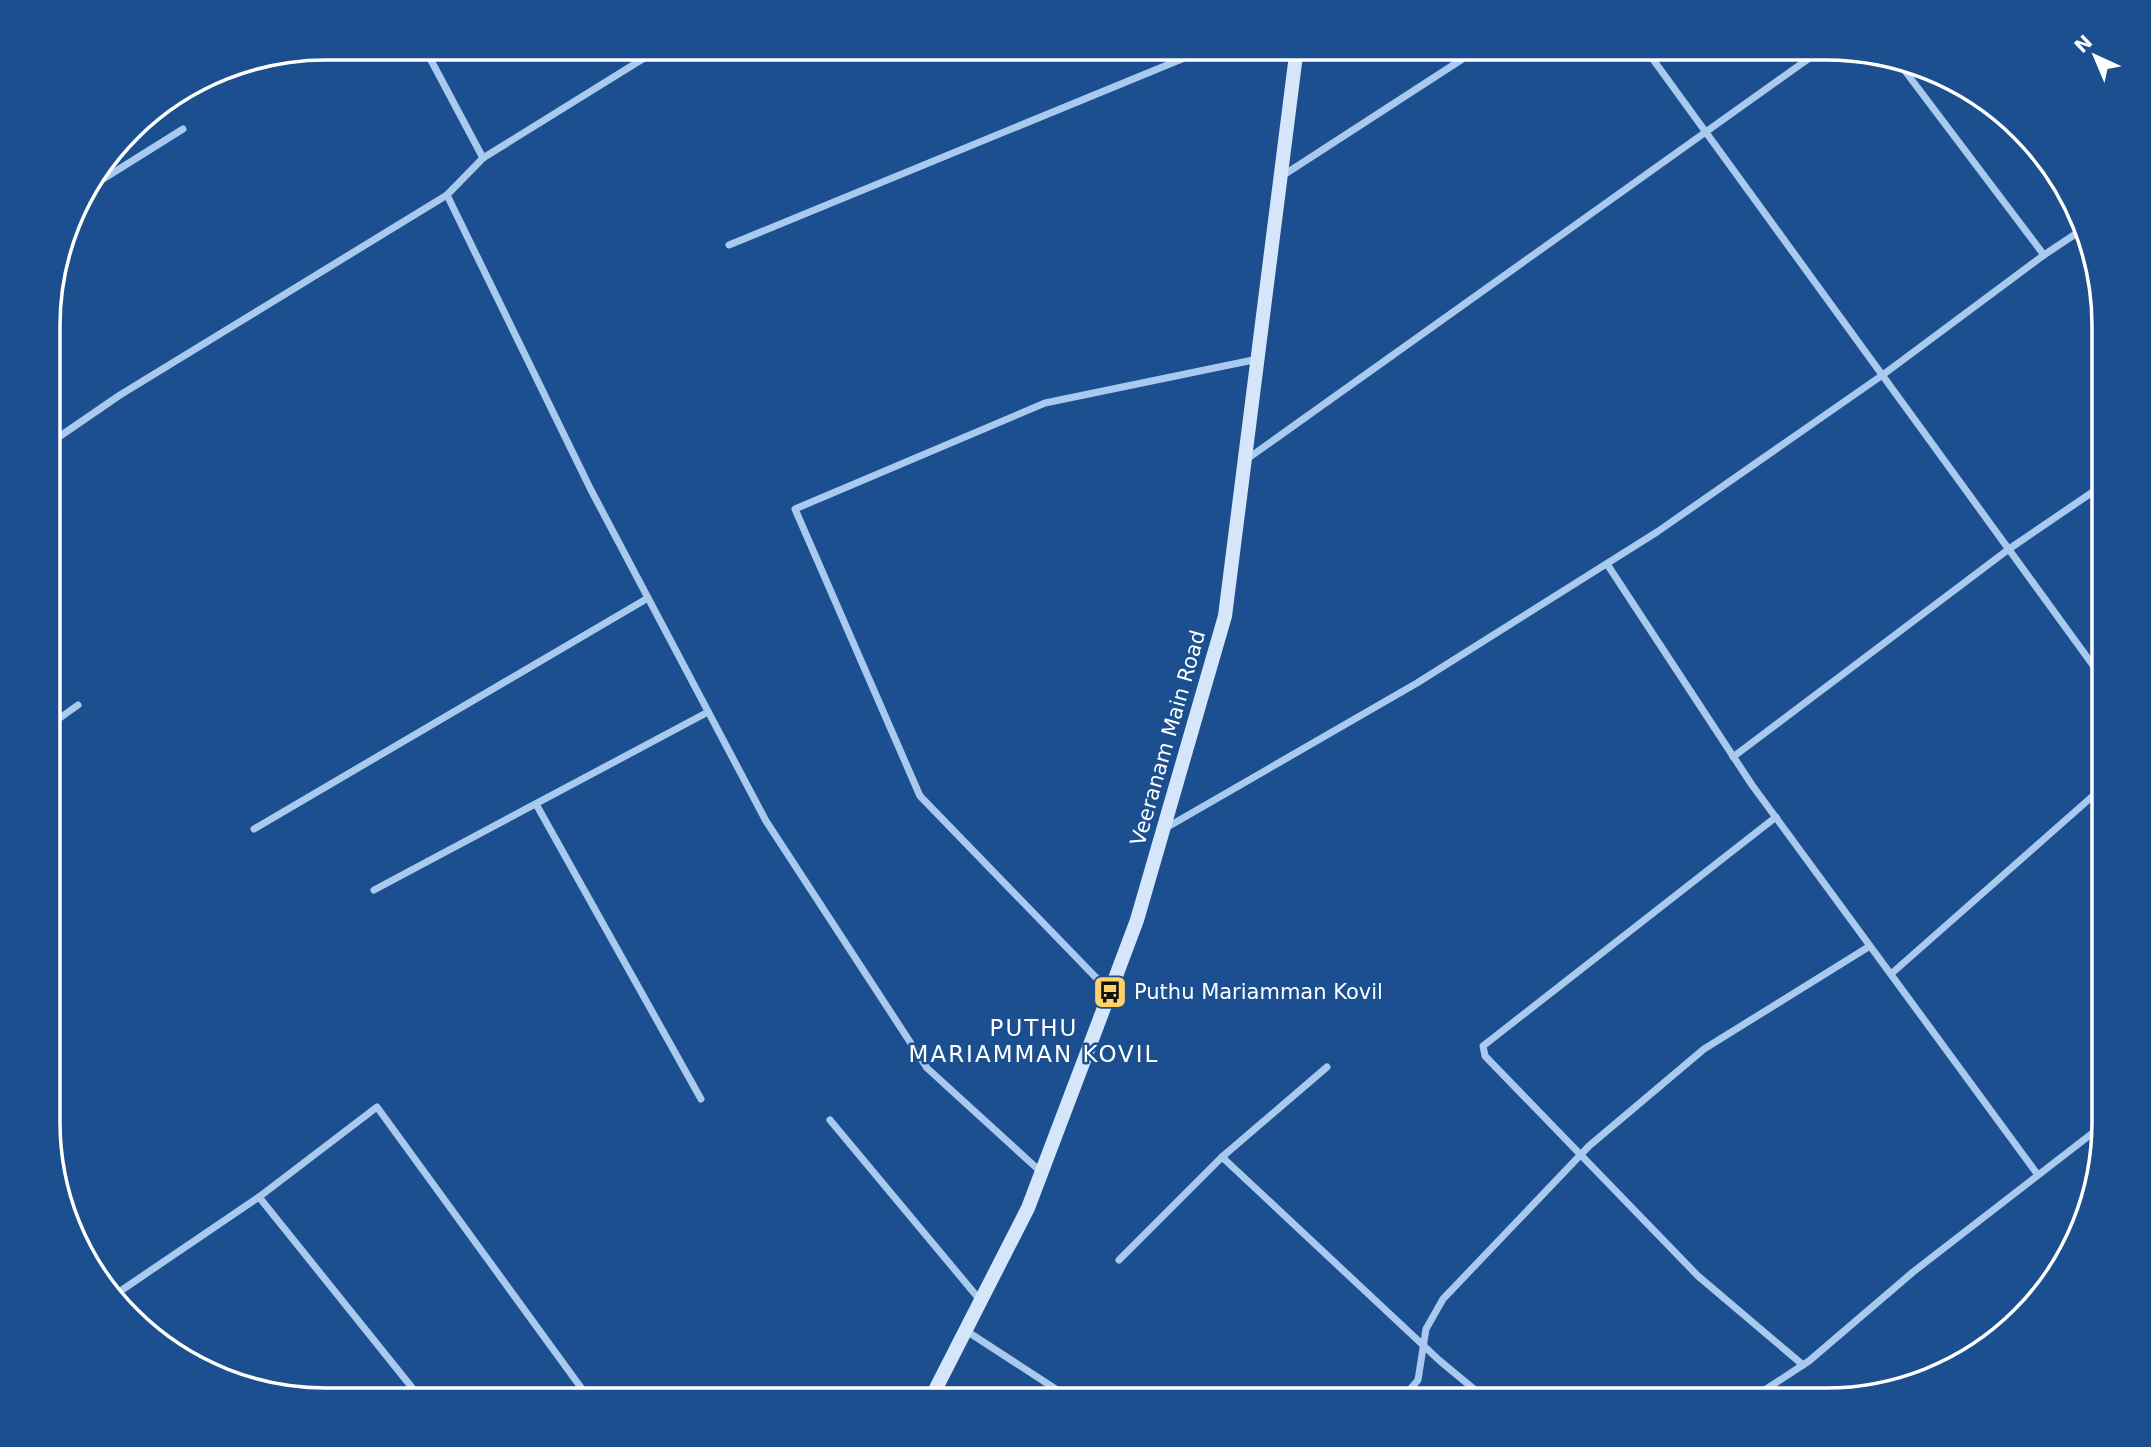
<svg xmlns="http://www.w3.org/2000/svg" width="2151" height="1447" font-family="'DejaVu Sans',sans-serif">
<rect width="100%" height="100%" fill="#1b4f8f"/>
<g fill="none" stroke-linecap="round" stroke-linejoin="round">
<g stroke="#a9c9ee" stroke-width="7">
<polyline points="424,47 483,158 662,47"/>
<polyline points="1644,47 2103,679"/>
<polyline points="1896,59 2044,255"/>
<polyline points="483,158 447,195 591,490 766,821 927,1068 1041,1172"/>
<polyline points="1282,176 1481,47"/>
<polyline points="84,191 183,129"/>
<polyline points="729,245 1211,47"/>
<polyline points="50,443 120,395 447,195"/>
<polyline points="1247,459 1825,47"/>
<polyline points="1607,564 1752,785 2038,1175"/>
<polyline points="50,725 78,705"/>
<polyline points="1733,757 2009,549 2103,485"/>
<polyline points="536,804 701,1099"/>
<polyline points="1776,817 1483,1046 1485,1056 1698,1276 1803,1365"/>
<polyline points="254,829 648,598"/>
<polyline points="1164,829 1417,683 1657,532 1884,374 2044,255 2080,231"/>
<polyline points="374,890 708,712"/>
<polyline points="1891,974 2103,787"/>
<polyline points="1109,991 920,796 795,509 1045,403 1258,359"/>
<polyline points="830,1120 980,1300"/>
<polyline points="1222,1157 1440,1361 1486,1399"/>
<polyline points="259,1197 422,1400"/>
<polyline points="1119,1260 1222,1157 1327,1067"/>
<polyline points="116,1294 259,1197 377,1107 590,1400"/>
<polyline points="965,1330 1071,1399"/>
<polyline points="1402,1399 1418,1380 1426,1329 1443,1299 1589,1146 1704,1049 1870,946"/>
<polyline points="1751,1399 1809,1361 1913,1272 2103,1125"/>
</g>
<polyline stroke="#d6e6fa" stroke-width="14" points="930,1400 1028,1208 1110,992 1137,920 1225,616 1297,47"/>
</g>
<defs>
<g id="bus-square" transform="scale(1.75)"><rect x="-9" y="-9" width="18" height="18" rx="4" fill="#ffd166" stroke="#1b4f8f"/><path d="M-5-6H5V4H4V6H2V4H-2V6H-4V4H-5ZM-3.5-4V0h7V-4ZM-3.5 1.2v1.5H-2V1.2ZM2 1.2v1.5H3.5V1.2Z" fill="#111"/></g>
</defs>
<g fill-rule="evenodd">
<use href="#bus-square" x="1110" y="992"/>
</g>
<g text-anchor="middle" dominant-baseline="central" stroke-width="5" stroke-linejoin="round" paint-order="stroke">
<g font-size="21" fill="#fff" stroke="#1b4f8f">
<text transform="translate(1168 738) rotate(-74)">Veeranam Main Road</text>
</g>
<g font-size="21" fill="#fff" stroke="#1b4f8f" text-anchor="start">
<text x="1134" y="992">Puthu Mariamman Kovil</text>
</g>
<g font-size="23" letter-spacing="2" fill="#fff" stroke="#1b4f8f">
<text x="1034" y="1028">PUTHU<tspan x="1034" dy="26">MARIAMMAN KOVIL</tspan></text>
</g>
</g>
<path d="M0 0H2151V1447H0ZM326 60H1826A266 266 0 0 1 2092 326V1122A266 266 0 0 1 1826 1388H326A266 266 0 0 1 60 1122V326A266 266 0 0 1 326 60Z" fill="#1b4f8f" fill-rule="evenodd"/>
<path fill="none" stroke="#fff" stroke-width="3.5" d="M326 60H1826A266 266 0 0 1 2092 326V1122A266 266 0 0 1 1826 1388H326A266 266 0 0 1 60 1122V326A266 266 0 0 1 326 60Z"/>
<g transform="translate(2095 56) rotate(316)" stroke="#1b4f8f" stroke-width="5" paint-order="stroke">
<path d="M0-5L12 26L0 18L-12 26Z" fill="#ffffff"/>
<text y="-10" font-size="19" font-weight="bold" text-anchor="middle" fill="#ffffff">N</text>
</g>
</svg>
